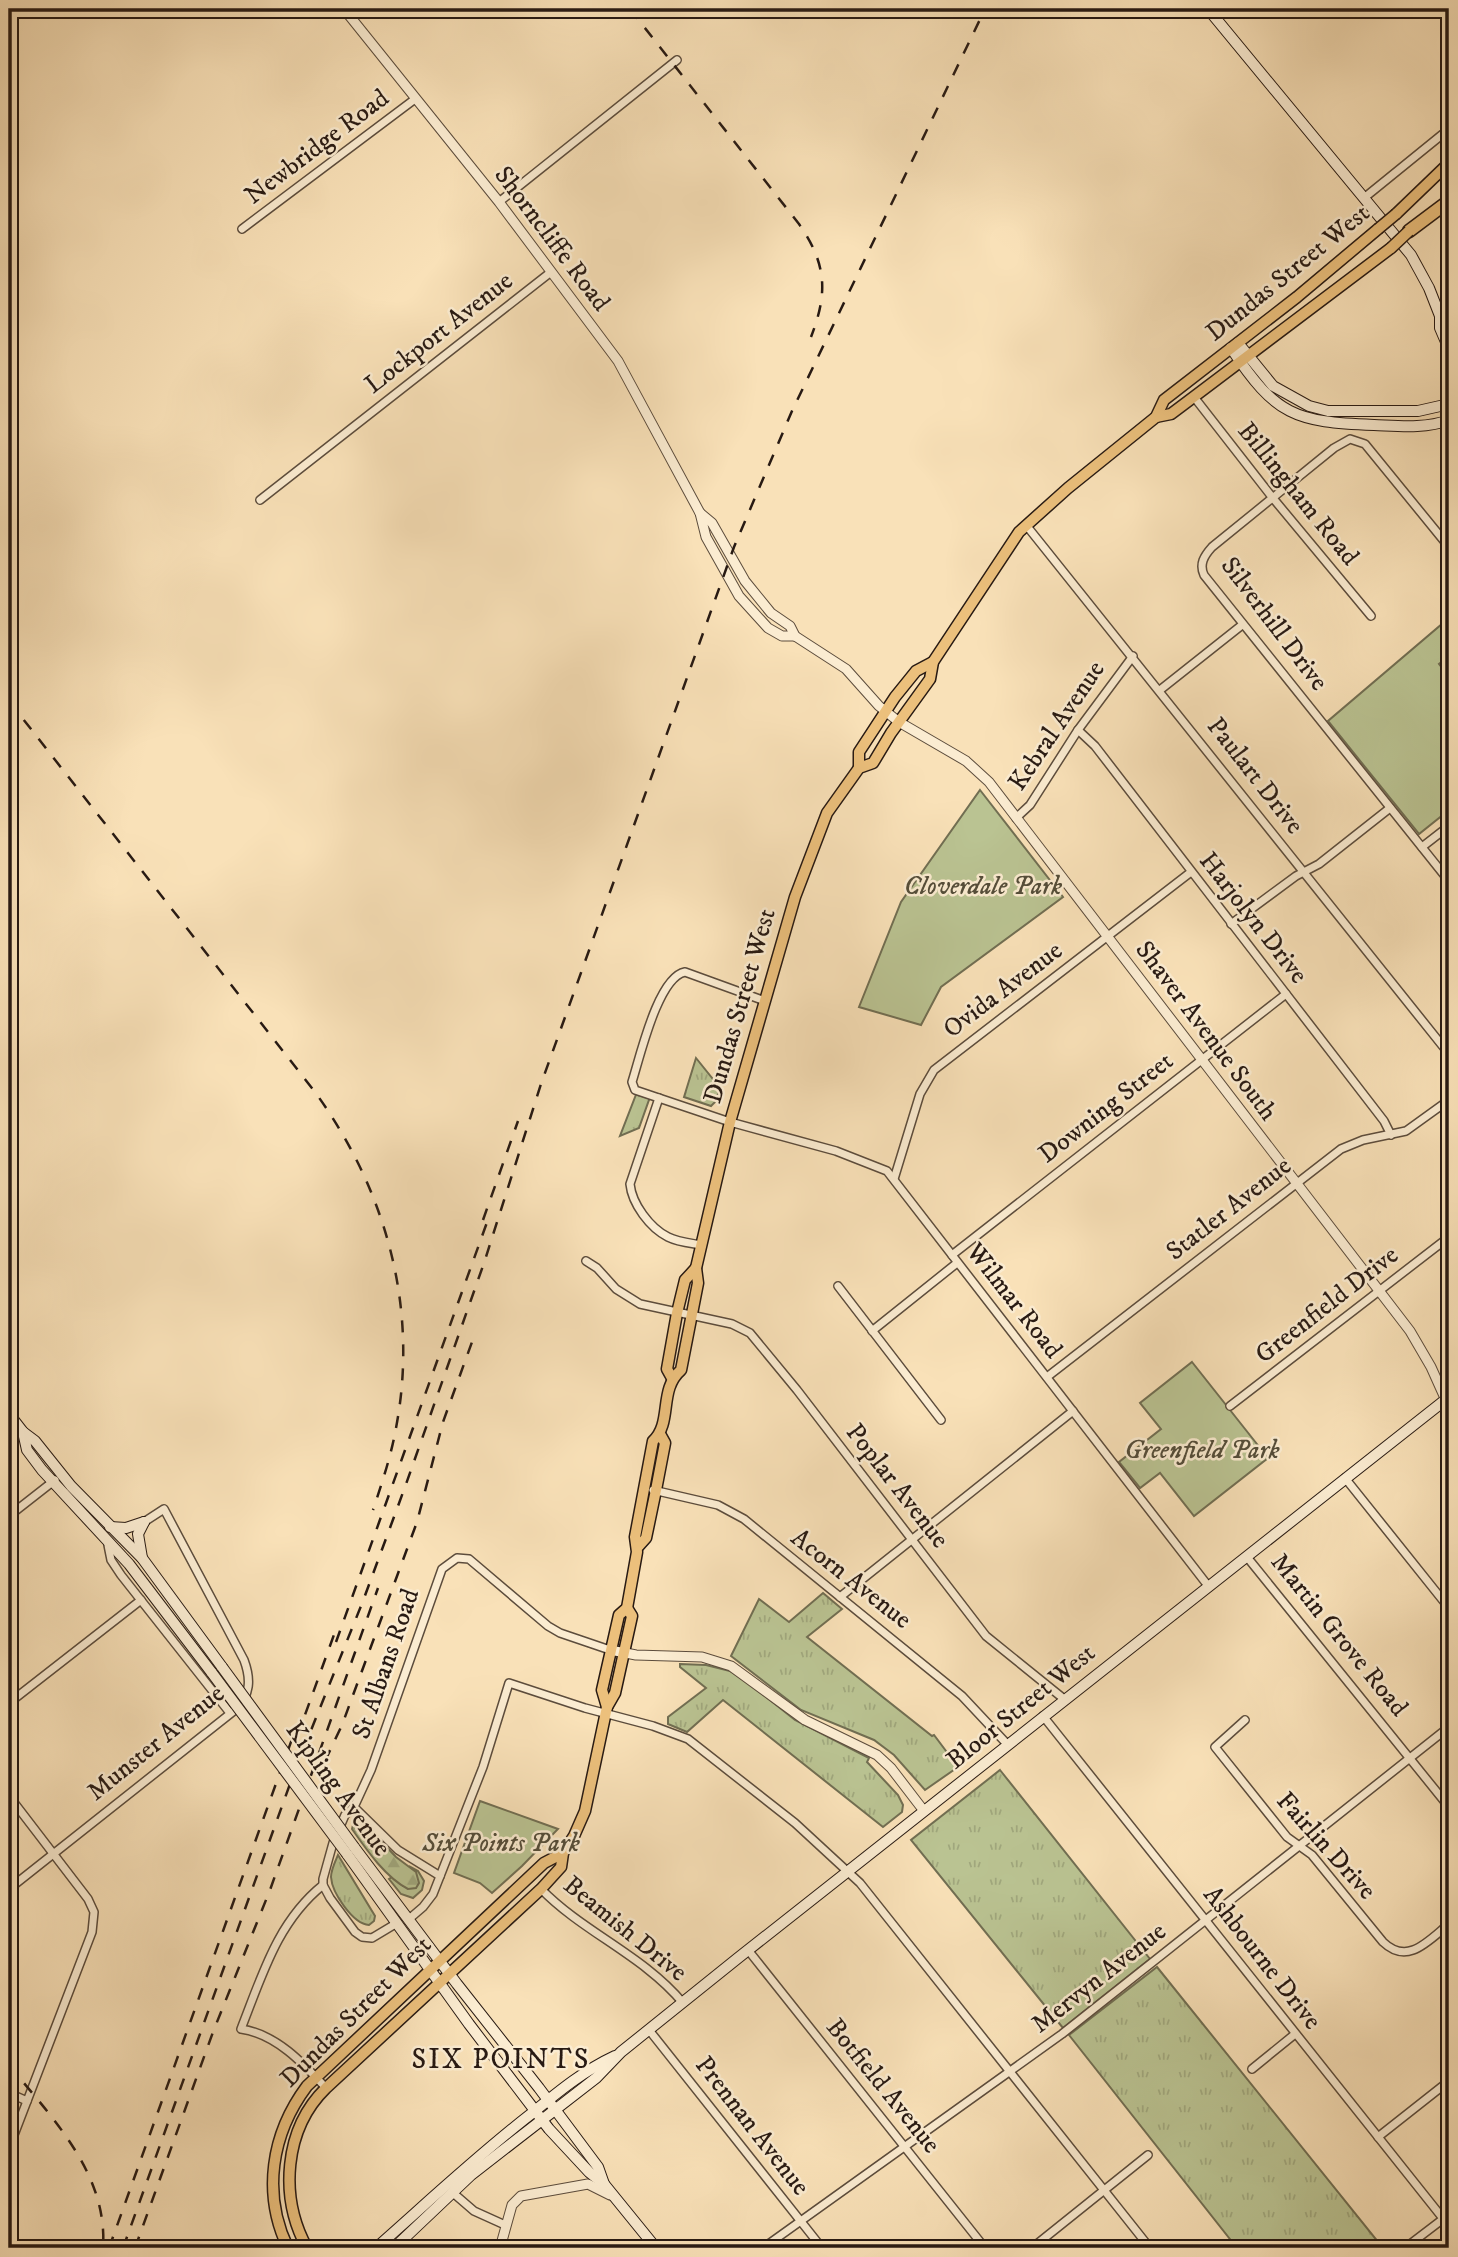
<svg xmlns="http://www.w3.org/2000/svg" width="1458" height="2257" font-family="'IM FELL DW Pica',serif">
<defs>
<pattern id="grass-tufts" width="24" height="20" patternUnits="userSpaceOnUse" patternTransform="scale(1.75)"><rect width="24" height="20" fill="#bac392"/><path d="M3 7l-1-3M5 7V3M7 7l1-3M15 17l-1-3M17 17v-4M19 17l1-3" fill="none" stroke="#a0a77d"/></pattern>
<pattern id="forest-firs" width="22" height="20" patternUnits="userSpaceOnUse" patternTransform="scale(1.75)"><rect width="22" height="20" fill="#bac392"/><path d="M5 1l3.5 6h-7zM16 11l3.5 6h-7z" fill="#a0a77d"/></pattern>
</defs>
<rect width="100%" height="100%" fill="#f9e1b8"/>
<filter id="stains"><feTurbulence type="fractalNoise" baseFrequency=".00286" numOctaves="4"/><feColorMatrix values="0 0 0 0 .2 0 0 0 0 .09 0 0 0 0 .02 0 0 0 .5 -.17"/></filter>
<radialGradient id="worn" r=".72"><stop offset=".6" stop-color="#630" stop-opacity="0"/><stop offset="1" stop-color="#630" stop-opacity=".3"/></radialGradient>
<g fill="url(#grass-tufts)" stroke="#716e52" stroke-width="2">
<polygon points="696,1058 720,1088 715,1102 711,1106 684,1097"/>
<polygon points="637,1092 650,1097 639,1128 620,1136"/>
<polygon points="823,1593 842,1609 807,1637 932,1736 934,1735 958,1767 925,1790 894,1755 874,1740 801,1710 731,1656 759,1599 789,1622"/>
<polygon points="680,1664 706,1665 730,1671 750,1684 795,1720 869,1758 867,1762 898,1795 903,1805 902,1812 883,1827 723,1700 687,1732 668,1724 668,1717 706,1688 680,1667"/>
<polygon points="1000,1770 1150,1959 1063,2028 911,1840"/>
<path d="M 338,1855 L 375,1916 L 374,1921 L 369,1925 C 353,1924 332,1893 331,1877 C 331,1870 335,1862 338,1855 Z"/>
<polygon points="409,1866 418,1871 424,1881 422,1890 413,1898 401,1894 389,1879 392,1877 403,1886 416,1872"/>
<polygon points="1157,1967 1383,2248 1237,2248 1069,2035"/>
</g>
<path fill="url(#forest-firs)" stroke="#716e52" stroke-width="2" d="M 362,1821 L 396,1857 L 416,1872 L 419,1883 L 416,1888 L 408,1889 C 385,1877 366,1849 352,1829 L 353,1825 Z"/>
<g fill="#bac392" stroke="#716e52" stroke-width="2">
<polygon points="1449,618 1449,656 1439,664 1449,677 1449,810 1419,834 1328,721"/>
<polygon points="980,790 1063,897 941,987 921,1025 859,1007 901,902"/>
<polygon points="1192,1362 1268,1458 1194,1516 1160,1473 1140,1488 1119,1462 1161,1429 1140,1403"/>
<polygon points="480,1801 558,1829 522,1866 492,1893 480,1883 454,1873"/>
</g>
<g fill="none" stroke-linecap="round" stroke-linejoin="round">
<g stroke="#5c4c3c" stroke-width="10">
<g id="minor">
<polyline points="1364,198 1449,129"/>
<polyline points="499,202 677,60"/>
<polyline points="242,229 415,99"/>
<polyline points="1194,397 1272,497 1371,616"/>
<polyline points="260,500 551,272"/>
<polyline points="1026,525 1449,1054"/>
<path d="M 1449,547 L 1365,444 L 1350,439 L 1334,448 L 1212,547 C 1204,556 1199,564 1204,575 L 1449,881"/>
<polyline points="1160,690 1242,625"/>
<polyline points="1078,730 1095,746 1384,1121 1391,1135"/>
<polyline points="1016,818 1030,805 1078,730 1133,656"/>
<polyline points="1422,847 1449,826"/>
<polyline points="1231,924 1296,876 1319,864 1390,808"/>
<path d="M 765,1001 L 685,972 C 658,977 640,1057 632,1082 L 635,1090 L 730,1122 L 836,1151 L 887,1171 L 1209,1587"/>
<path d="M 659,1098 L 630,1184 C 632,1204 650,1228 668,1237 C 678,1242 690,1243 701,1245"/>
<polyline points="894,1179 920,1094 934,1070 1191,872"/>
<polyline points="952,1255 1286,994"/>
<polyline points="586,1261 597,1268 616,1289 640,1304 732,1324 750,1333 797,1390 986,1636 1064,1699"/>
<polyline points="838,1286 941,1420"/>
<polyline points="872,1331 957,1263"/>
<polyline points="1047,1377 1341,1149 1363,1140 1406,1131 1449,1100"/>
<polyline points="1230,1406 1449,1237"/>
<polyline points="1345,1478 1449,1608"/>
<polyline points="653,1490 718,1505 744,1519 962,1696 1007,1744"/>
<polyline points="9,1516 55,1480"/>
<polyline points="108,1545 111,1560 121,1575 230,1713"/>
<polyline points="1247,1557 1449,1807"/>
<polyline points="840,1597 1073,1411"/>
<polyline points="9,1703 141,1600"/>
<polyline points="1043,1716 1449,2226"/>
<path d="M 1245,1720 L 1215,1747 L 1287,1837 L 1312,1855 L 1383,1942 C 1408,1966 1429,1940 1449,1924"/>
<polyline points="9,1796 88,1899 94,1912 92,1932 9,2148"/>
<polyline points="354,1807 398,1850 440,1876"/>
<path d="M 323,1885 C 277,1922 262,1976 241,2029 C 276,2034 303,2063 326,2088"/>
<path d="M 9,1889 L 235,1710 C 251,1695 251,1679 244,1660 L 164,1509 L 144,1522"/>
<path d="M 541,1889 C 584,1933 643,1955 683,2003"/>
<polyline points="409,1919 423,1907 433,1894 483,1767 509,1683 585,1708 653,1726 688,1739 795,1823 860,1883 1150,2248"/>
<polyline points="397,1923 372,1938 362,1937 355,1932 330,1898 323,1885 323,1879 333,1843 345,1815 354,1807 371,1770 442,1569 457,1558 469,1559 548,1626 560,1633 610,1650"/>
<polyline points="748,1950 985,2248"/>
<polyline points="649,2030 822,2248"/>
<polyline points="1252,2069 1295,2034"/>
<polyline points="9,2093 27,2101"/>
<polyline points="1378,2137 1449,2081"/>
<polyline points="452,2192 474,2211 505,2225"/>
<polyline points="763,2248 1062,2034 1449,1727"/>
<polyline points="1032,2248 1148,2155"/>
<polyline points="1405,2248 1443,2219"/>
</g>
</g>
<g stroke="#5c4c3c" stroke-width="11">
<g id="tertiary">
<polyline points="344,9 499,202 618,361 700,513 706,537 739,596 768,628 782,636 795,636"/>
<polyline points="700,513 712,523 745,581 771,613 790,626 795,636 846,669 879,706 899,722 966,761 989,782 1410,1331 1431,1367 1449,1407"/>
<polyline points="610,1650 636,1655 702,1657 731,1666 805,1720 877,1755 891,1768 924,1811"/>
<polyline points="500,2248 512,2205 521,2196 588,2184 610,2195"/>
</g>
</g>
<g stroke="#281a13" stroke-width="12">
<g id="secondary">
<polyline points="1208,9 1411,255 1429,288 1440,316 1440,328 1449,349"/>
<polyline points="1238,343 1273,386 1309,406 1328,411 1418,411 1449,404"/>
<path d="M 1231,348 C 1276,416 1295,422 1374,425 C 1399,426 1425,429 1449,420"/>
<polyline points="9,1414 23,1432 35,1441 71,1486 142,1558 222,1667"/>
<polyline points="23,1432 27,1450 42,1470 129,1564 212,1673"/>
<polyline points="110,1527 126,1528 144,1522"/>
<polyline points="142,1558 138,1534 144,1522"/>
<polyline points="354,1847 457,1984 539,2088 598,2167 604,2184"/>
<polyline points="347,1854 469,2024 549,2129 589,2172 604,2184 656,2248"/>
<path d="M 376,2248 C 427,2203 477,2156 531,2114 C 558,2092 583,2071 615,2056"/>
<polyline points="394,2248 471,2175 596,2078 621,2052 738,1958 1449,1397"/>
</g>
</g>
<g stroke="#281a13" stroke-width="13">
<g id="primary">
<polyline points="1396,214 1449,163"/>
<polyline points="1156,417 1171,414 1187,402 1391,248"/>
<polyline points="859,768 859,752 895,697 916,671 933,662"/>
<polyline points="672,1378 667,1369 677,1313 685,1280 696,1268"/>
<polyline points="637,1548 646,1538 656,1490 665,1443 660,1434"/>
<path d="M 607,1707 L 602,1690 L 619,1615 L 627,1608 L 637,1552 L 635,1537 L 653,1441 C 673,1422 658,1390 681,1370 L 698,1283 L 696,1268 L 730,1122 L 795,897 L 827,813 L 859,768 L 873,763 L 891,733 L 930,679 L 933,662 L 1019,532 L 1068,488 L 1156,417 L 1164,400 L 1297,297 L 1378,229"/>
<path d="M 288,2248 C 262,2194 271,2134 307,2086 L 544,1863 L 563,1853"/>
<path d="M 307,2248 C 279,2197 284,2129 326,2088 L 541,1889 L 561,1867 L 563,1853 L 574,1836 L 585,1811 L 607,1707 L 615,1693 L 632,1616 L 627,1608"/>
</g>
</g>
<g stroke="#281a13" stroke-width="15">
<polyline id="motorway" points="1409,231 1449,201"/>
</g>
<use href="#minor" stroke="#fbecd1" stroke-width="7"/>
<use href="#tertiary" stroke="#fbecd1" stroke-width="9"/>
<use href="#secondary" stroke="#fbecd1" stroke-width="10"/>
<use href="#primary" stroke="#ecc07c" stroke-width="10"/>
<use href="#motorway" stroke="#ecc07c" stroke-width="12"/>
<g stroke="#281a13" stroke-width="2.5" stroke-dasharray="12 12" stroke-linecap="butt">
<path d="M 630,9 L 799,224 C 827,264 828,293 811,337"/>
<path d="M 9,701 L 315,1092 C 386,1190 419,1308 396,1428 C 391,1456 382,1483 373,1510"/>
<polyline points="483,1220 518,1121"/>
<polyline points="336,1642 490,1214"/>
<polyline points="297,1737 335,1632"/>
<polyline points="325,1761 342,1725 417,1522 443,1422 472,1342"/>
<path d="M 9,2065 C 53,2119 108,2174 103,2248"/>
<polyline points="109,2248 296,1728"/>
<polyline points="123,2248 295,1770 363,1601 405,1487 484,1263 541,1084 734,547 792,411 985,9"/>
<polyline points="135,2248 213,2032 270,1890 378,1588"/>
</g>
<g stroke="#281a13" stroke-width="12" stroke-linecap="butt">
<g id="secondary-bridge">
<polyline points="222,1667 354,1847"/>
<polyline points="212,1673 347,1854"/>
</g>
</g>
<g stroke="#281a13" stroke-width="13" stroke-linecap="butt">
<g id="primary-bridge">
<polyline points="1378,229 1396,214"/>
<polyline points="1391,248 1409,231"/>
</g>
</g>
<use href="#secondary-bridge" stroke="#fbecd1" stroke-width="10"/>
<use href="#primary-bridge" stroke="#ecc07c" stroke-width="10"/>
</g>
<g text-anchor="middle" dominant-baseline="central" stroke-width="5" stroke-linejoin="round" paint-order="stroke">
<g font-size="26" fill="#281a13" stroke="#fbecd1">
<text transform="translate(317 147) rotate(-37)">Newbridge Road</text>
<text transform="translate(552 239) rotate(53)">Shorncliffe Road</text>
<text transform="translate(1288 273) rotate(-39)">Dundas Street West</text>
<text transform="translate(439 333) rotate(-38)">Lockport Avenue</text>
<text transform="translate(1298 494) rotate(51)">Billingham Road</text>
<text transform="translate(1274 624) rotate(53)">Silverhill Drive</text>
<text transform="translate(1057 726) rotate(-56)">Kebral Avenue</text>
<text transform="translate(1255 776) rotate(52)">Paulart Drive</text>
<text transform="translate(1253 918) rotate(52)">Harjolyn Drive</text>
<text transform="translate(1003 990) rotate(-37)">Ovida Avenue</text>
<text transform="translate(740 1006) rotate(-74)">Dundas Street West</text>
<text transform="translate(1206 1031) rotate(53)">Shaver Avenue South</text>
<text transform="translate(1106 1108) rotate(-38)">Downing Street</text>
<text transform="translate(1229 1209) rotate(-38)">Statler Avenue</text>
<text transform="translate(1014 1301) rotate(52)">Wilmar Road</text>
<text transform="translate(1327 1305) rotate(-38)">Greenfield Drive</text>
<text transform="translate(897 1486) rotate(52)">Poplar Avenue</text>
<text transform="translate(851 1579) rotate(38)">Acorn Avenue</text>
<text transform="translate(1339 1635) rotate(51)">Martin Grove Road</text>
<text transform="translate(386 1664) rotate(-71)">St Albans Road</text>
<text transform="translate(1021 1707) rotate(-39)">Bloor Street West</text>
<text transform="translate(156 1743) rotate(-39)">Munster Avenue</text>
<text transform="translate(338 1789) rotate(54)">Kipling Avenue</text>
<text transform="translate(1326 1846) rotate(48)">Fairlin Drive</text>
<text transform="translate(625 1929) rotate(39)">Beamish Drive</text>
<text transform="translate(1262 1958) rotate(52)">Ashbourne Drive</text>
<text transform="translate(1099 1978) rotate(-38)">Mervyn Avenue</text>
<text transform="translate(356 2012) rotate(-45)">Dundas Street West</text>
<text transform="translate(883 2086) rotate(51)">Botfield Avenue</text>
<text transform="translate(752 2126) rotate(52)">Prennan Avenue</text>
</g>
<g font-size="26" font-style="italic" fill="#544d39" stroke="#fbecd1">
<text x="983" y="886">Cloverdale Park</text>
<text x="1202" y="1450">Greenfield Park</text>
<text x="501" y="1843">Six Points Park</text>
</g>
<g font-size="28" letter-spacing="2" fill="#281a13" stroke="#fbecd1">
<text x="501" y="2059">SIX POINTS</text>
</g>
</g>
<rect width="1458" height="2257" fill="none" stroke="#f9e1b8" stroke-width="35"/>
<rect x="10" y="10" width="1437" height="2236" fill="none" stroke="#281a13" stroke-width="3.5"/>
<rect x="18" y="18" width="1423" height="2222" fill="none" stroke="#281a13" stroke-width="2"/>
<rect width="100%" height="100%" filter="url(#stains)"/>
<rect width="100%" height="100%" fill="url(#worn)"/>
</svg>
